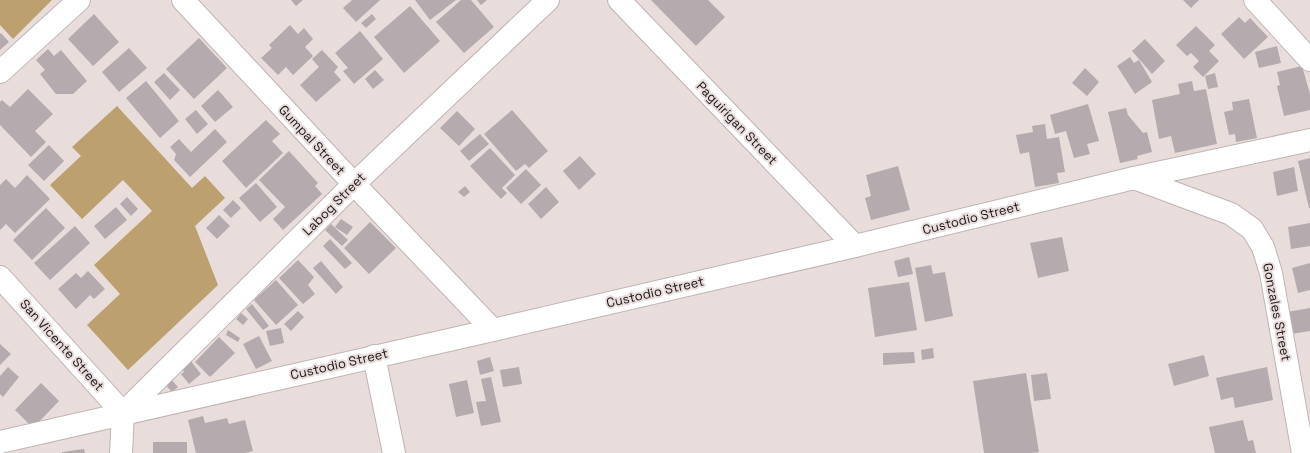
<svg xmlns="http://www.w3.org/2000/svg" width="1310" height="453" font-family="'Space Grotesk',sans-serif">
<rect width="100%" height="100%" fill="#e9dddc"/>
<g fill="#bca06f">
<polygon points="0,0 52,0 13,39 0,25"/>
<polygon points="117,106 192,188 205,176 225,198 195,226 218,285 128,370 87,325 120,294 94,265 152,211 123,180 82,219 50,185 81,156 72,147"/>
</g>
<g fill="#b5aaad">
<polygon points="291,0 303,0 296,6"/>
<polygon points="352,0 380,0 356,22 343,8"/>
<polygon points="415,0 456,0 430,20"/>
<polygon points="461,0 471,0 494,27 464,53 436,22"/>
<polygon points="477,0 487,0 481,5"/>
<polygon points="651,0 708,0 725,17 696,46"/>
<polygon points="1183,0 1199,0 1191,8"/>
<polygon points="410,6 440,41 404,73 374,37"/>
<polygon points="94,14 119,42 93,66 68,39"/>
<polygon points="372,14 376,19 366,28 361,23"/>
<polygon points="1239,17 1245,23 1250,18 1268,37 1244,59 1221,34"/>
<polygon points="290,25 298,34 304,28 313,39 305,47 313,56 293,75 286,67 278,75 261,58 272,48 269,45"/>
<polygon points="1196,26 1215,45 1209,51 1219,61 1203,77 1193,67 1199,61 1191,53 1187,56 1176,45"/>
<polygon points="360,31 383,59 354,84 343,71 348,68 335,53"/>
<polygon points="1,33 9,42 0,50 0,34"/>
<polygon points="199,38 227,68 194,99 166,69"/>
<polygon points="1145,39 1165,61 1152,74 1132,51"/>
<polygon points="1277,46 1281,63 1259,68 1255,52"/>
<polygon points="129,48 147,68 119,92 102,72"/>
<polygon points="48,49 54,56 61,50 87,81 73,94 56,94 40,74 45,70 36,60"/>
<polygon points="322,50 338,67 334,72 341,80 316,102 300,85 319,67 312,59"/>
<polygon points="1130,57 1134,63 1139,60 1152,82 1135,94 1117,66"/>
<polygon points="1302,66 1310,94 1310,110 1284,116 1277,86 1280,85 1277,72"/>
<polygon points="1085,68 1099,82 1087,96 1072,83"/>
<polygon points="375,70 384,80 373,89 365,79"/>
<polygon points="164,73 180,90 170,100 154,82"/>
<polygon points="1215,73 1218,87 1208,89 1205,76"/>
<polygon points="146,81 179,121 160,138 126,98"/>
<polygon points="1192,81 1194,91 1206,89 1217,144 1175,153 1171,136 1159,139 1152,100 1180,94 1178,84"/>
<polygon points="28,89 53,114 35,131 46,142 31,157 0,125 0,102 2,100 10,107"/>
<polygon points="218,90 233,107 215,122 201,106"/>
<polygon points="1249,99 1257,138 1236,142 1235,134 1229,135 1224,112 1233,110 1232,102"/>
<polygon points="1088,104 1099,141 1087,144 1090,154 1074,158 1066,131 1055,134 1050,115"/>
<polygon points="1126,108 1128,115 1143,133 1147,132 1152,152 1137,156 1138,159 1120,163 1108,112"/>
<polygon points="196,110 208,124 197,134 185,119"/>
<polygon points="512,110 548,151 529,168 525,164 516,171 484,134"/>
<polygon points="457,111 475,129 459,146 440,128"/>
<polygon points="266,120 280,134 272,141 283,153 246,188 222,161"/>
<polygon points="1045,124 1047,139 1059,137 1065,172 1057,173 1059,183 1035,187 1029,152 1020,154 1016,135 1033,132 1032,126"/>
<polygon points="215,129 227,142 190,177 174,160 176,154 170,147 179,139 191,152"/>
<polygon points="480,134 489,144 469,161 460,151"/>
<polygon points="49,145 64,161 44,181 28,165"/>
<polygon points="490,148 515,175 502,188 507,193 501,199 470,166"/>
<polygon points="289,151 318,183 315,186 322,194 283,230 273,219 285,207 259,180"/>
<polygon points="580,156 596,174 579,190 563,171"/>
<polygon points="1310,158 1310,208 1309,208 1298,161"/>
<polygon points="898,166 910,210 871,220 865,198 871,196 866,175"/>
<polygon points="1294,167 1298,191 1277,196 1273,172"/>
<polygon points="526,169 541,185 521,204 506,188"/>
<polygon points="27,175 50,199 15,233 6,224 0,230 0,185 6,179 15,188"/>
<polygon points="256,183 277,207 260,222 239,198"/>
<polygon points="465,186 470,192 464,197 458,192"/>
<polygon points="546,187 559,202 541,219 528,204"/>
<polygon points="127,197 138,209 131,216 120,204"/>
<polygon points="233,200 241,208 231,218 223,210"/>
<polygon points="116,207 127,220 105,239 94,226"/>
<polygon points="46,208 65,228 32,260 13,240"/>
<polygon points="219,215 230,226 217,239 206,228"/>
<polygon points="341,219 353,227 347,235 335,227"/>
<polygon points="370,222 396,248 369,274 344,248"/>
<polygon points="1310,223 1310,246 1291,249 1288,227"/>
<polygon points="331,224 348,240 342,246 325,230"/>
<polygon points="75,226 90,243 50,280 34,263"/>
<polygon points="1062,237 1069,271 1038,278 1030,243"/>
<polygon points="330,239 352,263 345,269 323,246"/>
<polygon points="909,257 913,274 898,277 894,261"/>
<polygon points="298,260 314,277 308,285 315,294 303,304 279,278"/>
<polygon points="321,261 343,287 336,294 313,268"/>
<polygon points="1310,263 1310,290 1298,293 1292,268"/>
<polygon points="931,265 933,274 945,272 953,316 925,322 915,268"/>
<polygon points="88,271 105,289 94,299 90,295 76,309 58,289 76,273 81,278"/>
<polygon points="276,280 298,305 276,325 254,300"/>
<polygon points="909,282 917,330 875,337 868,288"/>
<polygon points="252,304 269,326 263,330 246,309"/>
<polygon points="1310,308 1310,331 1291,334 1287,312"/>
<polygon points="298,311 304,317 291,331 284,324"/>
<polygon points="241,313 248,319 243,325 236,319"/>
<polygon points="281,328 284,343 270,346 266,331"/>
<polygon points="228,330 240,338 238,342 226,335"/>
<polygon points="259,336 272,361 256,369 243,344"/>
<polygon points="219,337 235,353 210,377 195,362"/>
<polygon points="0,344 11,354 0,365"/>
<polygon points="933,348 934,358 922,360 921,350"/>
<polygon points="914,352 915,363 883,365 883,353"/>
<polygon points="1204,355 1209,376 1174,386 1168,364"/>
<polygon points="490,357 494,371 480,375 477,361"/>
<polygon points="190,360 201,374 189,384 181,374 184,372 181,367"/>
<polygon points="8,367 19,377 3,397 0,394 0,376"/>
<polygon points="519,367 522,384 503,387 500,370"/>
<polygon points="1267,367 1273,400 1235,408 1233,397 1221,400 1216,378"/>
<polygon points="1026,373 1039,452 1032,453 984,453 973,381"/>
<polygon points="1047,373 1051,399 1034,401 1031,375"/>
<polygon points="169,377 178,387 172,392 163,382"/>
<polygon points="491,377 501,422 481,426 476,402 486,401 481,379"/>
<polygon points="467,380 474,413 456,417 449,384"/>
<polygon points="41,383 59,401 33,428 15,410"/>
<polygon points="203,416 205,423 227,418 229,424 245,420 253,451 245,453 196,453 188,420"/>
<polygon points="1243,420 1248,441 1253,440 1256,453 1215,453 1209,427"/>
<rect x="153" y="442" width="34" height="11"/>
<polygon points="84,449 85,453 62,453 62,452"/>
</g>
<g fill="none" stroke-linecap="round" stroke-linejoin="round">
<g stroke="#bfb4b3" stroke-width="24">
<g id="street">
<polyline points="183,0 354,184 493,330"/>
<polyline points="619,0 855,246"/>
<polyline points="1255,0 1310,60"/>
<polyline points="0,72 79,0"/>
<polyline points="1134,178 1231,214 1252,229 1263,247 1271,273 1303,453"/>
<polyline points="0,277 123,413"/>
<polyline points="374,356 394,453"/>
<polyline points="123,413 354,184 548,0"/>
<polyline points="0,442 493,330 855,246 1134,178 1310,140"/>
<polyline points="121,453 123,413"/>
</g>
</g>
<use href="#street" stroke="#fff" stroke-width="22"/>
</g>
<g text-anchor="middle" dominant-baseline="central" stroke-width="4" stroke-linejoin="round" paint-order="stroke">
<g font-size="13" fill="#1b1717" stroke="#e9dddc">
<text transform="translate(737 123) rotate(46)">Paguirigan Street</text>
<text transform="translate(312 140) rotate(47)">Gumpal Street</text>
<text transform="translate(334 204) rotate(-45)">Labog Street</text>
<text transform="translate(971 218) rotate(-14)">Custodio Street</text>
<text transform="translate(655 292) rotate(-13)">Custodio Street</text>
<text transform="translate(1277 312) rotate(79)">Gonzales Street</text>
<text transform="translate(62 345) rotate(48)">San Vicente Street</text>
<text transform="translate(339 364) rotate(-13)">Custodio Street</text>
</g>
</g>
</svg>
